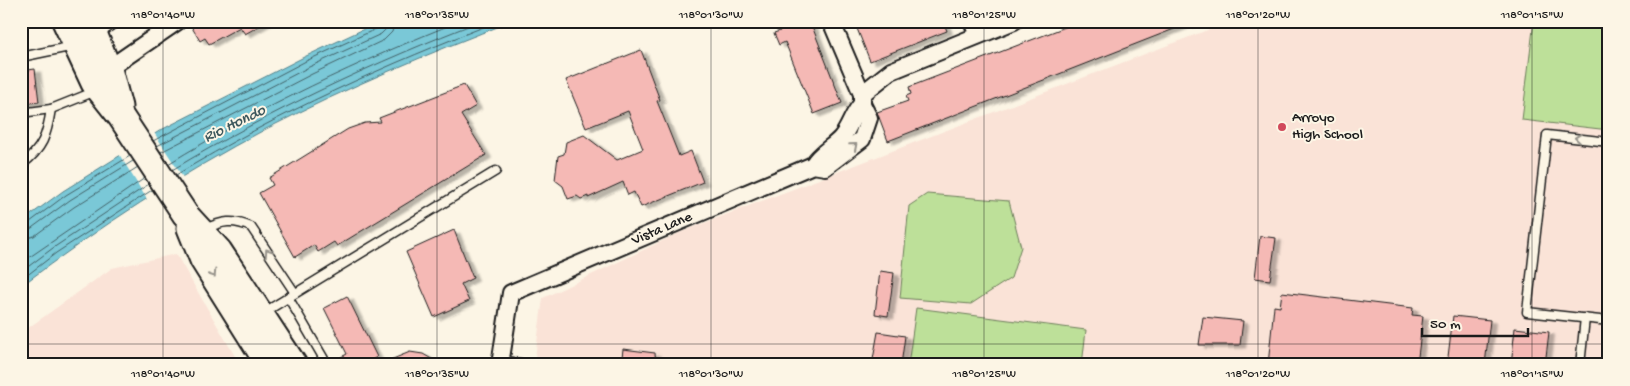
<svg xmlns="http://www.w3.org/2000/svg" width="1630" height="386" font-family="'Gochi Hand',sans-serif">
<defs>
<filter id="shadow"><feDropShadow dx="5.5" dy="3" stdDeviation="1" flood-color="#0004"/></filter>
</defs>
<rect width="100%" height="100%" fill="#fcf5e5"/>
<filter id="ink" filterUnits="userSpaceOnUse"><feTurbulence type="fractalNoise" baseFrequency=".02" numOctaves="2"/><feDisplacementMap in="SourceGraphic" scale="10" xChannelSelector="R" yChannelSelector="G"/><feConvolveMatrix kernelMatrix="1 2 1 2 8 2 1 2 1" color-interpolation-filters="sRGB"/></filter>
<g filter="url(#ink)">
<g fill="#fae3d7">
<polygon points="1231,21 1609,21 1609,365 534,365 543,298 681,232"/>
<polygon points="176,254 240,365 21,365 21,333 112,268"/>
</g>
<g fill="#bde099" stroke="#6c7e5a">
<polygon points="1534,21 1609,21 1609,130 1522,120"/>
<polygon points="927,194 1009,201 1021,247 1011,278 971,304 900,298 909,206"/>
<polygon points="916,308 1086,330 1082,365 908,365"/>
</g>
<path fill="#7ac8d7" stroke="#54838c" d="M 381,21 L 513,21 C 429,53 346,88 266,129 C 181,174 98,228 21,286 L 21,222 L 63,191 L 161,130 L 304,57 Z"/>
<polygon fill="#fcf5e5" points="153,131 184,179 148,201 119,154"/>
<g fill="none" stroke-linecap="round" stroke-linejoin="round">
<g stroke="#426167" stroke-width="1">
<polyline points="153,141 306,61 378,28 381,21"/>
<polyline points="157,146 309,67 381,34 386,29 387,21"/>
<polyline points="161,152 312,74 384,40 392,32 395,21"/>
<path d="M 168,164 C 261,107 360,61 460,21"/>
<path d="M 172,170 C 270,111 375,62 481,21"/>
<path d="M 176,175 C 278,113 387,64 499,21"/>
<polyline points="21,226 26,225 66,195 130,156"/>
<polyline points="21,232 29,230 70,200 133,161"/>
<polyline points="21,240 34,236 74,207 138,167"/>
<polyline points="21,263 145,178"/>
<polyline points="21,272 53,248 149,184"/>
<polyline points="21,280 56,253 152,190"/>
</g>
</g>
<g fill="#f5b9b5" stroke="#1c1c1c" filter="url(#shadow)">
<polygon points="188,21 268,21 245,34 240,27 209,44 205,38 200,41"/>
<polygon points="794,21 810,21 842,103 814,114 785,42 779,45 774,33 780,31 779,27"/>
<polygon points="854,21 943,21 947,31 870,61"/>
<polygon points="1081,21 1192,22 888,141 877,112 908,101 906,96 911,94 909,87"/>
<polygon points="641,50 660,100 657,101 679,156 691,151 703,182 641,207 634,192 628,195 623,182 588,198 588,196 581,199 577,196 568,199 563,186 555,180 558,156 564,154 566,142 584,135 617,160 643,149 628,111 586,128 566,80"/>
<polygon points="35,69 39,102 21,104 21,71"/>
<polygon points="464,85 476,106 461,115 486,155 337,246 334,242 318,252 314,245 295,257 259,193 273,185 269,178 348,129 365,123 381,122 379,118"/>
<polygon points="454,230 473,278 461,284 469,301 434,317 406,252"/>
<polygon points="1260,236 1276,238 1270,280 1255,278"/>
<polygon points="880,271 894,273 888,316 875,314"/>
<polygon points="1282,292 1413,308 1412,315 1423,316 1417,365 1268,365 1274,306 1280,307"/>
<polygon points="347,296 377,357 362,365 345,365 341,357 347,354 324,308"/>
<polygon points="1453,316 1490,320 1485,365 1447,365"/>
<polygon points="1203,317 1243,321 1240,345 1199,345"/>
<polygon points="1515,328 1549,332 1545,365 1511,365"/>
<polygon points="878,332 905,336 901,365 872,365"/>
<polygon points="623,349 655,353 656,365 621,365"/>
<polygon points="410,352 423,354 442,365 378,365"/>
</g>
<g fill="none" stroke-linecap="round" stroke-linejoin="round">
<g stroke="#1c1c1c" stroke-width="11">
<g id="service">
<polyline points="99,34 118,21"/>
<polyline points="21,57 74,46"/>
<polyline points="51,109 96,91"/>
<path d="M 21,113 L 51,109 C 47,135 43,149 21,165"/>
<polyline points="1609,142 1547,135 1527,312 1609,321"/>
<path d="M 205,229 C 222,221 233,219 251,227 L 295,293"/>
<polyline points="288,297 324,359 322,365"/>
<polyline points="263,313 496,171"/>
<polyline points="501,360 531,365"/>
<polyline points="1580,365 1585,318"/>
</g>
</g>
<g stroke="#1c1c1c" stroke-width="20">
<g id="minor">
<polyline points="831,21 862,94"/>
<polyline points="972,21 978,35"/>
<polyline points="108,69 178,21"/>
<path d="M 813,165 C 820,153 832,148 841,138 C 850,128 852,114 862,104"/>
<polyline points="500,365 511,293 813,165 825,167 862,139 869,118 862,104 862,94 891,71 1014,21"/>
</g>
</g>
<g stroke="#1c1c1c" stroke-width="29">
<g id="primary">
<polyline points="65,21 94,83 121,117 185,214 219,251 294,365"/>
<polyline points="89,21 110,73 119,107"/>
<polyline points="190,228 203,260 269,365"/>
</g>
</g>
<use href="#service" stroke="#fcf5e5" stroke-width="8"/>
<use href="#minor" stroke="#fcf5e5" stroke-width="16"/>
<use href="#primary" stroke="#fcf5e5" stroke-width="25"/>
</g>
<defs><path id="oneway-chevron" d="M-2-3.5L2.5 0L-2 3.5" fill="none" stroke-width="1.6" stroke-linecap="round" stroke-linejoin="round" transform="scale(1.25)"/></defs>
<g stroke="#97938b">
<use href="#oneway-chevron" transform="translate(1578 138) rotate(-174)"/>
<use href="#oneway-chevron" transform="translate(854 146) rotate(-41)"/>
<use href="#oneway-chevron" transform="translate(268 252) rotate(-124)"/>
<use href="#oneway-chevron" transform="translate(213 274) rotate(57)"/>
</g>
</g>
<path fill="none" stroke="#1c1c1c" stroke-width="1" stroke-opacity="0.45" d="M 163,21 L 163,365M 437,21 L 437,365M 711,21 L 711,365M 984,21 L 984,365M 1258,21 L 1258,365M 1532,21 L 1532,365M 21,344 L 1609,344"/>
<circle fill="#d1495b" stroke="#fcf5e5" stroke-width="2" cx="1282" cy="127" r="5"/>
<g text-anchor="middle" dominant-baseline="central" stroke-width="4" stroke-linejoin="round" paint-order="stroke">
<g font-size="15" fill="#1c1c1c" stroke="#fcf5e5" text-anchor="start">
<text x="1292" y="118">Arroyo<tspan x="1292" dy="17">High School</tspan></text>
</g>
<g font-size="15" fill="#1c1c1c" stroke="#fcf5e5">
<text transform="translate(662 229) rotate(-23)">Vista Lane</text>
</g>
<g font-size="16" font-style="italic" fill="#3d585d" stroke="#fcf5e5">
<text transform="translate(235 125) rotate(-26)">Rio Hondo</text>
</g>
</g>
<rect width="1630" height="386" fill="none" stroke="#fcf5e5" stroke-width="55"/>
<path d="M1422 328v8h106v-8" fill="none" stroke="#1c1c1c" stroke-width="2.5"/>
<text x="1430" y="328" font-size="15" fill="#1c1c1c" stroke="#fcf5e5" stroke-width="4" paint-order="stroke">50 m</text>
<rect x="28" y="28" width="1574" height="330" fill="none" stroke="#1c1c1c" stroke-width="2"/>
<g font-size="12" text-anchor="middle" fill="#1c1c1c">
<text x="163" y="18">118°01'40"W</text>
<text x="437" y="18">118°01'35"W</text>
<text x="711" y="18">118°01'30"W</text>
<text x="984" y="18">118°01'25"W</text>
<text x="1258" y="18">118°01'20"W</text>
<text x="1532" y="18">118°01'15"W</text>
<text x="163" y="377">118°01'40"W</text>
<text x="437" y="377">118°01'35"W</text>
<text x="711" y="377">118°01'30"W</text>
<text x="984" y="377">118°01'25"W</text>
<text x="1258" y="377">118°01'20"W</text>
<text x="1532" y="377">118°01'15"W</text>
</g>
</svg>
